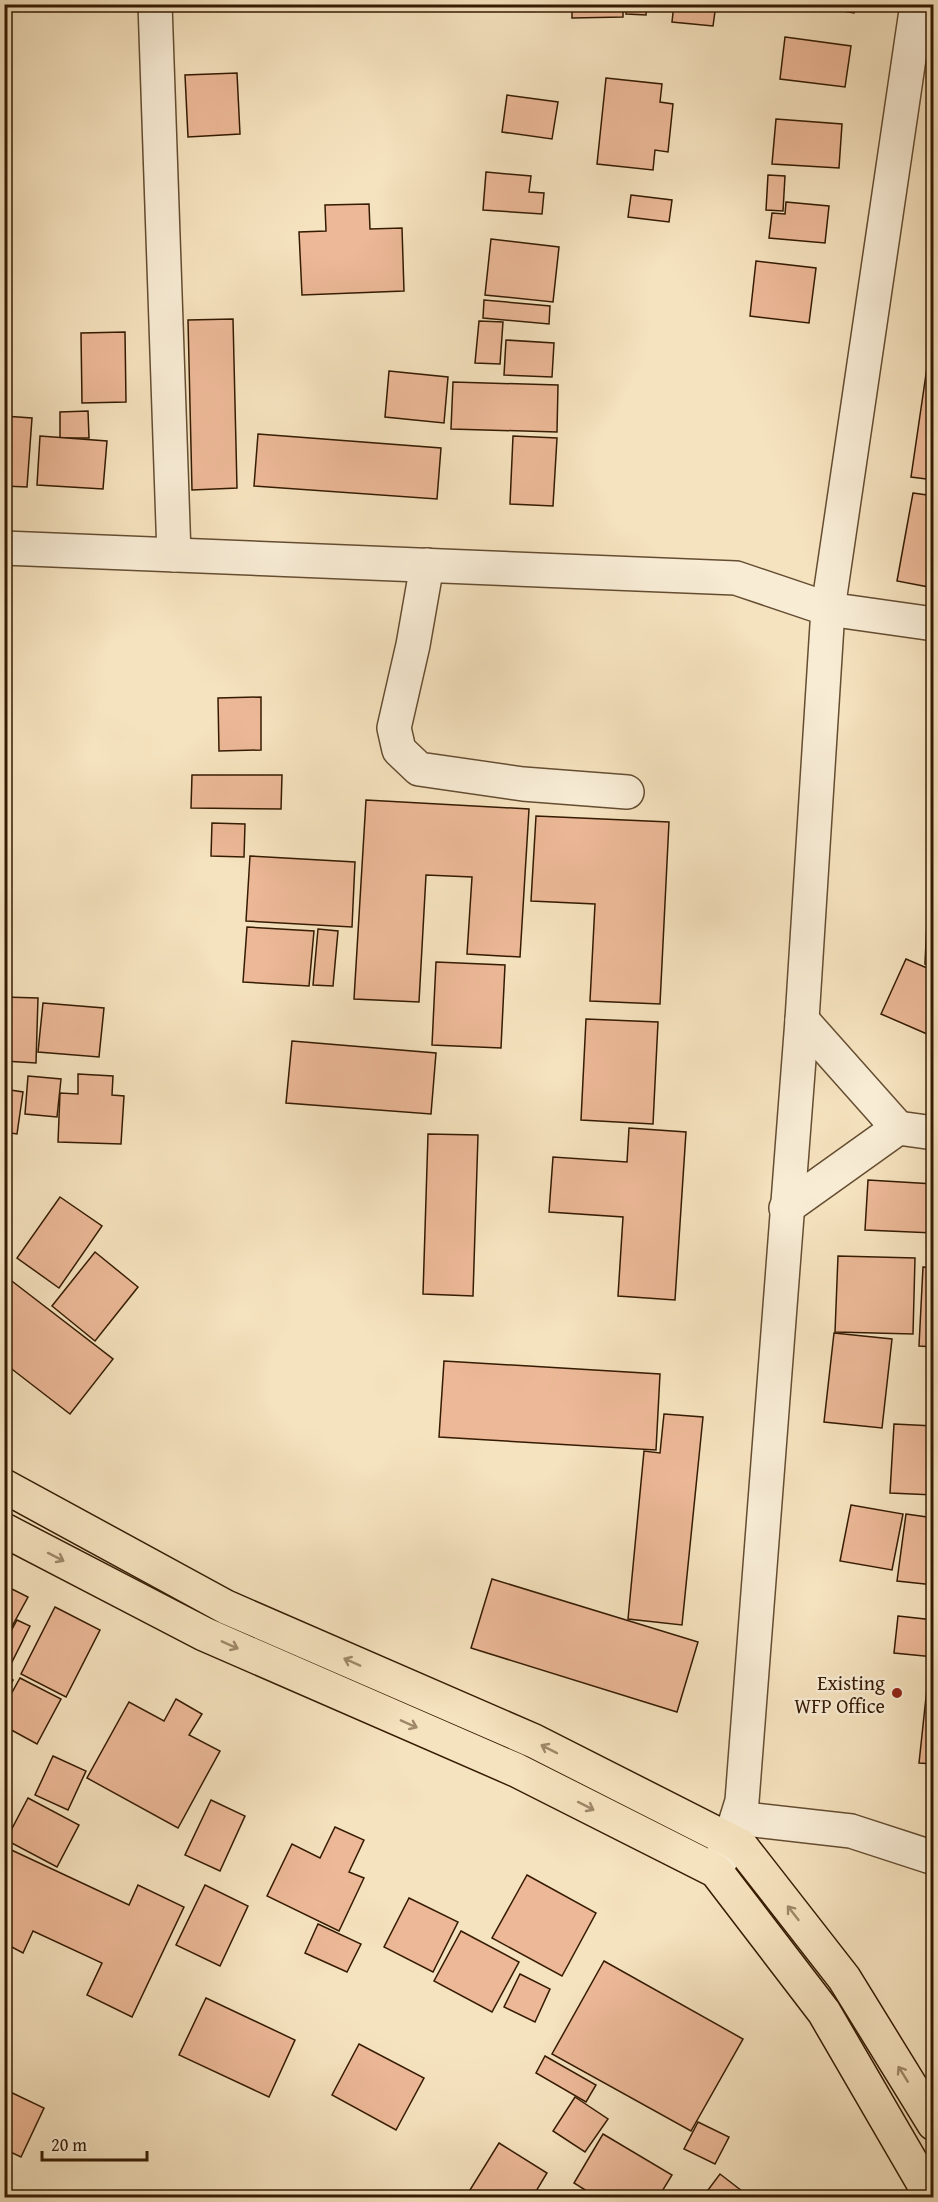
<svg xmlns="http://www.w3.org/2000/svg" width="938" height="2202" font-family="'Gentium Book Plus',serif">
<rect width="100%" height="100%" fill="#f5e2be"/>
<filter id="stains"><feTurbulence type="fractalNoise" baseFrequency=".00333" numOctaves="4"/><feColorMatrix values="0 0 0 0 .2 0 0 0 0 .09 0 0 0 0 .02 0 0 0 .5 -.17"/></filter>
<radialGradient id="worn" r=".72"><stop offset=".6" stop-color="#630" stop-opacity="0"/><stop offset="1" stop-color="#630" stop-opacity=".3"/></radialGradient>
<g fill="#ecb897" stroke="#351b02" stroke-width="1.5">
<polygon points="572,4 623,4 623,17 572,18"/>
<polygon points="627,4 647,4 646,15 626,14"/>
<polygon points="674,4 716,4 713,26 672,22"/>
<polygon points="801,4 855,4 854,13"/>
<polygon points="785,37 851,46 845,87 780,79"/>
<polygon points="237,73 240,134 188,137 185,75"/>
<polygon points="606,78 662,84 660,102 673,104 668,152 655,150 653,170 597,164"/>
<polygon points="507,95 558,102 552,139 502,132"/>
<polygon points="776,119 842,124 839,168 772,164"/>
<polygon points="486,172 531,176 529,192 544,193 542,214 483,210"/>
<polygon points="768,175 785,176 783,211 766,210"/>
<polygon points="631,195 672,200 669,222 628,217"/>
<polygon points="786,202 829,206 825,243 769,238 772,213 785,214"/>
<polygon points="369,204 370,229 402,228 404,291 302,295 299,232 326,231 325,205"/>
<polygon points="491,239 559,247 553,302 485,295"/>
<polygon points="756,261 816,268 809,323 750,316"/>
<polygon points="484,300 550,306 549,324 483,318"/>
<polygon points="233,319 237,488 192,490 188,320"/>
<polygon points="479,321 503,322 500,364 475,363"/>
<polygon points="125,332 126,402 82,403 81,333"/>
<polygon points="506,340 554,343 552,377 504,375"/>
<polygon points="931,340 934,341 934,480 911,477"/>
<polygon points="389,371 448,377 444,423 385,417"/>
<polygon points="453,382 558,385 557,432 451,429"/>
<polygon points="88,411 89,438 60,438 60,412"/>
<polygon points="4,416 32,418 27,487 4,486"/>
<polygon points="258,434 441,448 437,499 254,486"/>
<polygon points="40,436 107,441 103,489 37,485"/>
<polygon points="513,436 557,438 553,506 510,504"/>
<polygon points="913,493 934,496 934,588 897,581"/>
<polygon points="261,697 261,750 219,751 218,698"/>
<polygon points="934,746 934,816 930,816"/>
<polygon points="192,775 282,775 281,809 191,808"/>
<polygon points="366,800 529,809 520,957 467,954 472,877 426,875 419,1002 354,999"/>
<polygon points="536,816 669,822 660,1004 590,1001 595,904 531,901"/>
<polygon points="212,823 245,824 244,857 211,856"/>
<polygon points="250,856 355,862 352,927 246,921"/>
<polygon points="929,874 934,874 934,965 925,964"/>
<polygon points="247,927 314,931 309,986 243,982"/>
<polygon points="318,929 338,931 333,986 313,985"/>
<polygon points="906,959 934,971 934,1037 881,1014"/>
<polygon points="436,962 505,965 501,1048 432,1045"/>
<polygon points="4,997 38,998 36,1063 4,1061"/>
<polygon points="43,1003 104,1008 99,1057 38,1052"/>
<polygon points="586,1019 658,1022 653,1124 581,1120"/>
<polygon points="292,1041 436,1053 431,1114 286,1103"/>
<polygon points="78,1074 113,1076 112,1095 124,1096 121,1144 58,1142 60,1093 78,1094"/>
<polygon points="28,1076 61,1079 57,1117 25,1114"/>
<polygon points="4,1089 23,1092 17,1134 4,1132"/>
<polygon points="629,1128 686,1132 675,1300 618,1296 623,1217 549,1212 553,1157 627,1162"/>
<polygon points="428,1134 478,1135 473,1296 423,1294"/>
<polygon points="868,1180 934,1184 934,1233 865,1230"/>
<polygon points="60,1197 102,1226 59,1288 17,1258"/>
<polygon points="95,1252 138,1287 95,1341 52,1306"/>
<polygon points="838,1256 915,1258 913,1334 835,1332"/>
<polygon points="923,1267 934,1268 934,1347 919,1346"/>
<polygon points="4,1275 113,1359 70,1414 4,1363"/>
<polygon points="834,1333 892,1339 882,1428 824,1422"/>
<polygon points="444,1361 660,1374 656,1450 439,1437"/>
<polygon points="664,1414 703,1417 682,1625 628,1619 644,1451 660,1453"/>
<polygon points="894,1424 934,1426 934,1495 890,1493"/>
<polygon points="851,1505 903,1514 892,1570 840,1561"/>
<polygon points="906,1514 934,1518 934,1585 897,1581"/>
<polygon points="492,1579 698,1642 677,1712 471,1648"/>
<polygon points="4,1585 28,1597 4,1641"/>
<polygon points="55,1607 100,1630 66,1697 21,1674"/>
<polygon points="898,1616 934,1620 934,1657 894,1653"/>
<polygon points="17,1620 30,1626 5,1676 13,1680 4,1698 4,1644"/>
<polygon points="929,1669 934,1669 934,1764 919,1763"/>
<polygon points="20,1678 61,1699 37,1744 4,1726 4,1707"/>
<polygon points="176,1699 202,1714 189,1735 220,1751 178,1828 87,1778 129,1702 164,1721"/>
<polygon points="53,1756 86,1771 68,1810 35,1795"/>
<polygon points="28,1798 79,1825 57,1867 6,1840"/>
<polygon points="211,1800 245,1816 220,1871 185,1855"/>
<polygon points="335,1827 364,1840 349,1872 364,1878 339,1931 267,1896 292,1844 320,1858"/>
<polygon points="5,1847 129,1905 138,1885 184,1907 132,2017 87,1995 102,1963 33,1931 23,1953 10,1946 4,1958"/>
<polygon points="527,1875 596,1913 562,1976 492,1938"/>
<polygon points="205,1885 248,1906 220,1966 176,1945"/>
<polygon points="409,1898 458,1922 433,1972 384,1947"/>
<polygon points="318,1924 361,1944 347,1972 305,1953"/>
<polygon points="461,1931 519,1962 492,2012 434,1981"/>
<polygon points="604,1961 743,2039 691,2131 552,2054"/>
<polygon points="520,1974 550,1989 535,2022 504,2007"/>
<polygon points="206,1998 295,2040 269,2097 179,2055"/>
<polygon points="359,2044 424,2078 396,2130 332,2095"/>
<polygon points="545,2056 596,2085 586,2102 536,2073"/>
<polygon points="4,2089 44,2108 21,2157 4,2149"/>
<polygon points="575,2097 608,2119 585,2152 553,2131"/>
<polygon points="698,2122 729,2137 715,2164 684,2149"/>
<polygon points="603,2134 672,2175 658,2198 598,2198 574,2183"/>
<polygon points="499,2143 547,2173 532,2198 465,2198"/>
<polygon points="720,2174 751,2198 702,2198"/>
</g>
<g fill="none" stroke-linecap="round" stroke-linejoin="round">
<g stroke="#654d31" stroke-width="36">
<g id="minor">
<polyline points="155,4 174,555"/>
<polyline points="917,4 828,609 934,624"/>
<polyline points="4,548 736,578 828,609 802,1020 742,1801 730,1840 716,1871"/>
<polyline points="427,565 413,645 394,728 399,750 419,769 523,784 627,792"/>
<polyline points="898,1128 934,1133"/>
<polyline points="786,1208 898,1128 802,1020"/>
<polyline points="737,1818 851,1831 934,1858"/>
</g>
</g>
<g stroke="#351b02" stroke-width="36">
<g id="major">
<polyline points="4,1486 226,1607 534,1741 741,1846 844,1978 934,2124"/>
<polyline points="4,1530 204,1634 516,1770 716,1871 824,2012 932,2198"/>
</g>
</g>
<use href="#minor" stroke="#f8ecd5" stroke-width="33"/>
<use href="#major" stroke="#f5e2be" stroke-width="33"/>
</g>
<defs><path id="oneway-shaft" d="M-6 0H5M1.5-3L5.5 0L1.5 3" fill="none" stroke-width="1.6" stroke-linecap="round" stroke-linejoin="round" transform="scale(1.5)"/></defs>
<g stroke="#9f8869">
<use href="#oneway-shaft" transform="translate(56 1557) rotate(27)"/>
<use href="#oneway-shaft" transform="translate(230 1645) rotate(24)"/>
<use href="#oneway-shaft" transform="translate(352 1662) rotate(-156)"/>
<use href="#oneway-shaft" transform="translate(409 1724) rotate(24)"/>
<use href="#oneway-shaft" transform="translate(549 1749) rotate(-153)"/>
<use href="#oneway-shaft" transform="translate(586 1806) rotate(27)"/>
<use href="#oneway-shaft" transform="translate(793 1913) rotate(-128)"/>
<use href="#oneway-shaft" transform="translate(903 2074) rotate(-122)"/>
</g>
<circle fill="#8f2418" stroke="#f8ecd5" stroke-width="2" cx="897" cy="1693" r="6"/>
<g text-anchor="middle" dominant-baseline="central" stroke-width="4.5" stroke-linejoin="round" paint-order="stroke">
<g font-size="20" fill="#351b02" stroke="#f8ecd5" text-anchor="end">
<text x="885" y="1682">Existing<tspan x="885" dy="23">WFP Office</tspan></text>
</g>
</g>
<rect width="938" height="2202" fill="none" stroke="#f5e2be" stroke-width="24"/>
<rect x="6" y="6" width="926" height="2190" fill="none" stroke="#351b02" stroke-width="3"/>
<rect x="12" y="12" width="914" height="2178" fill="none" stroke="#351b02" stroke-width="1.5"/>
<path d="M42 2151v9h105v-9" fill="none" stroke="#351b02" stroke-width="3"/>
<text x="51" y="2151" font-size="18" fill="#351b02" stroke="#f8ecd5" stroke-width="4.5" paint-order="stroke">20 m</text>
<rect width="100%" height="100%" filter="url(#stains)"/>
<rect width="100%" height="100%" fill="url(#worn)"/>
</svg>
